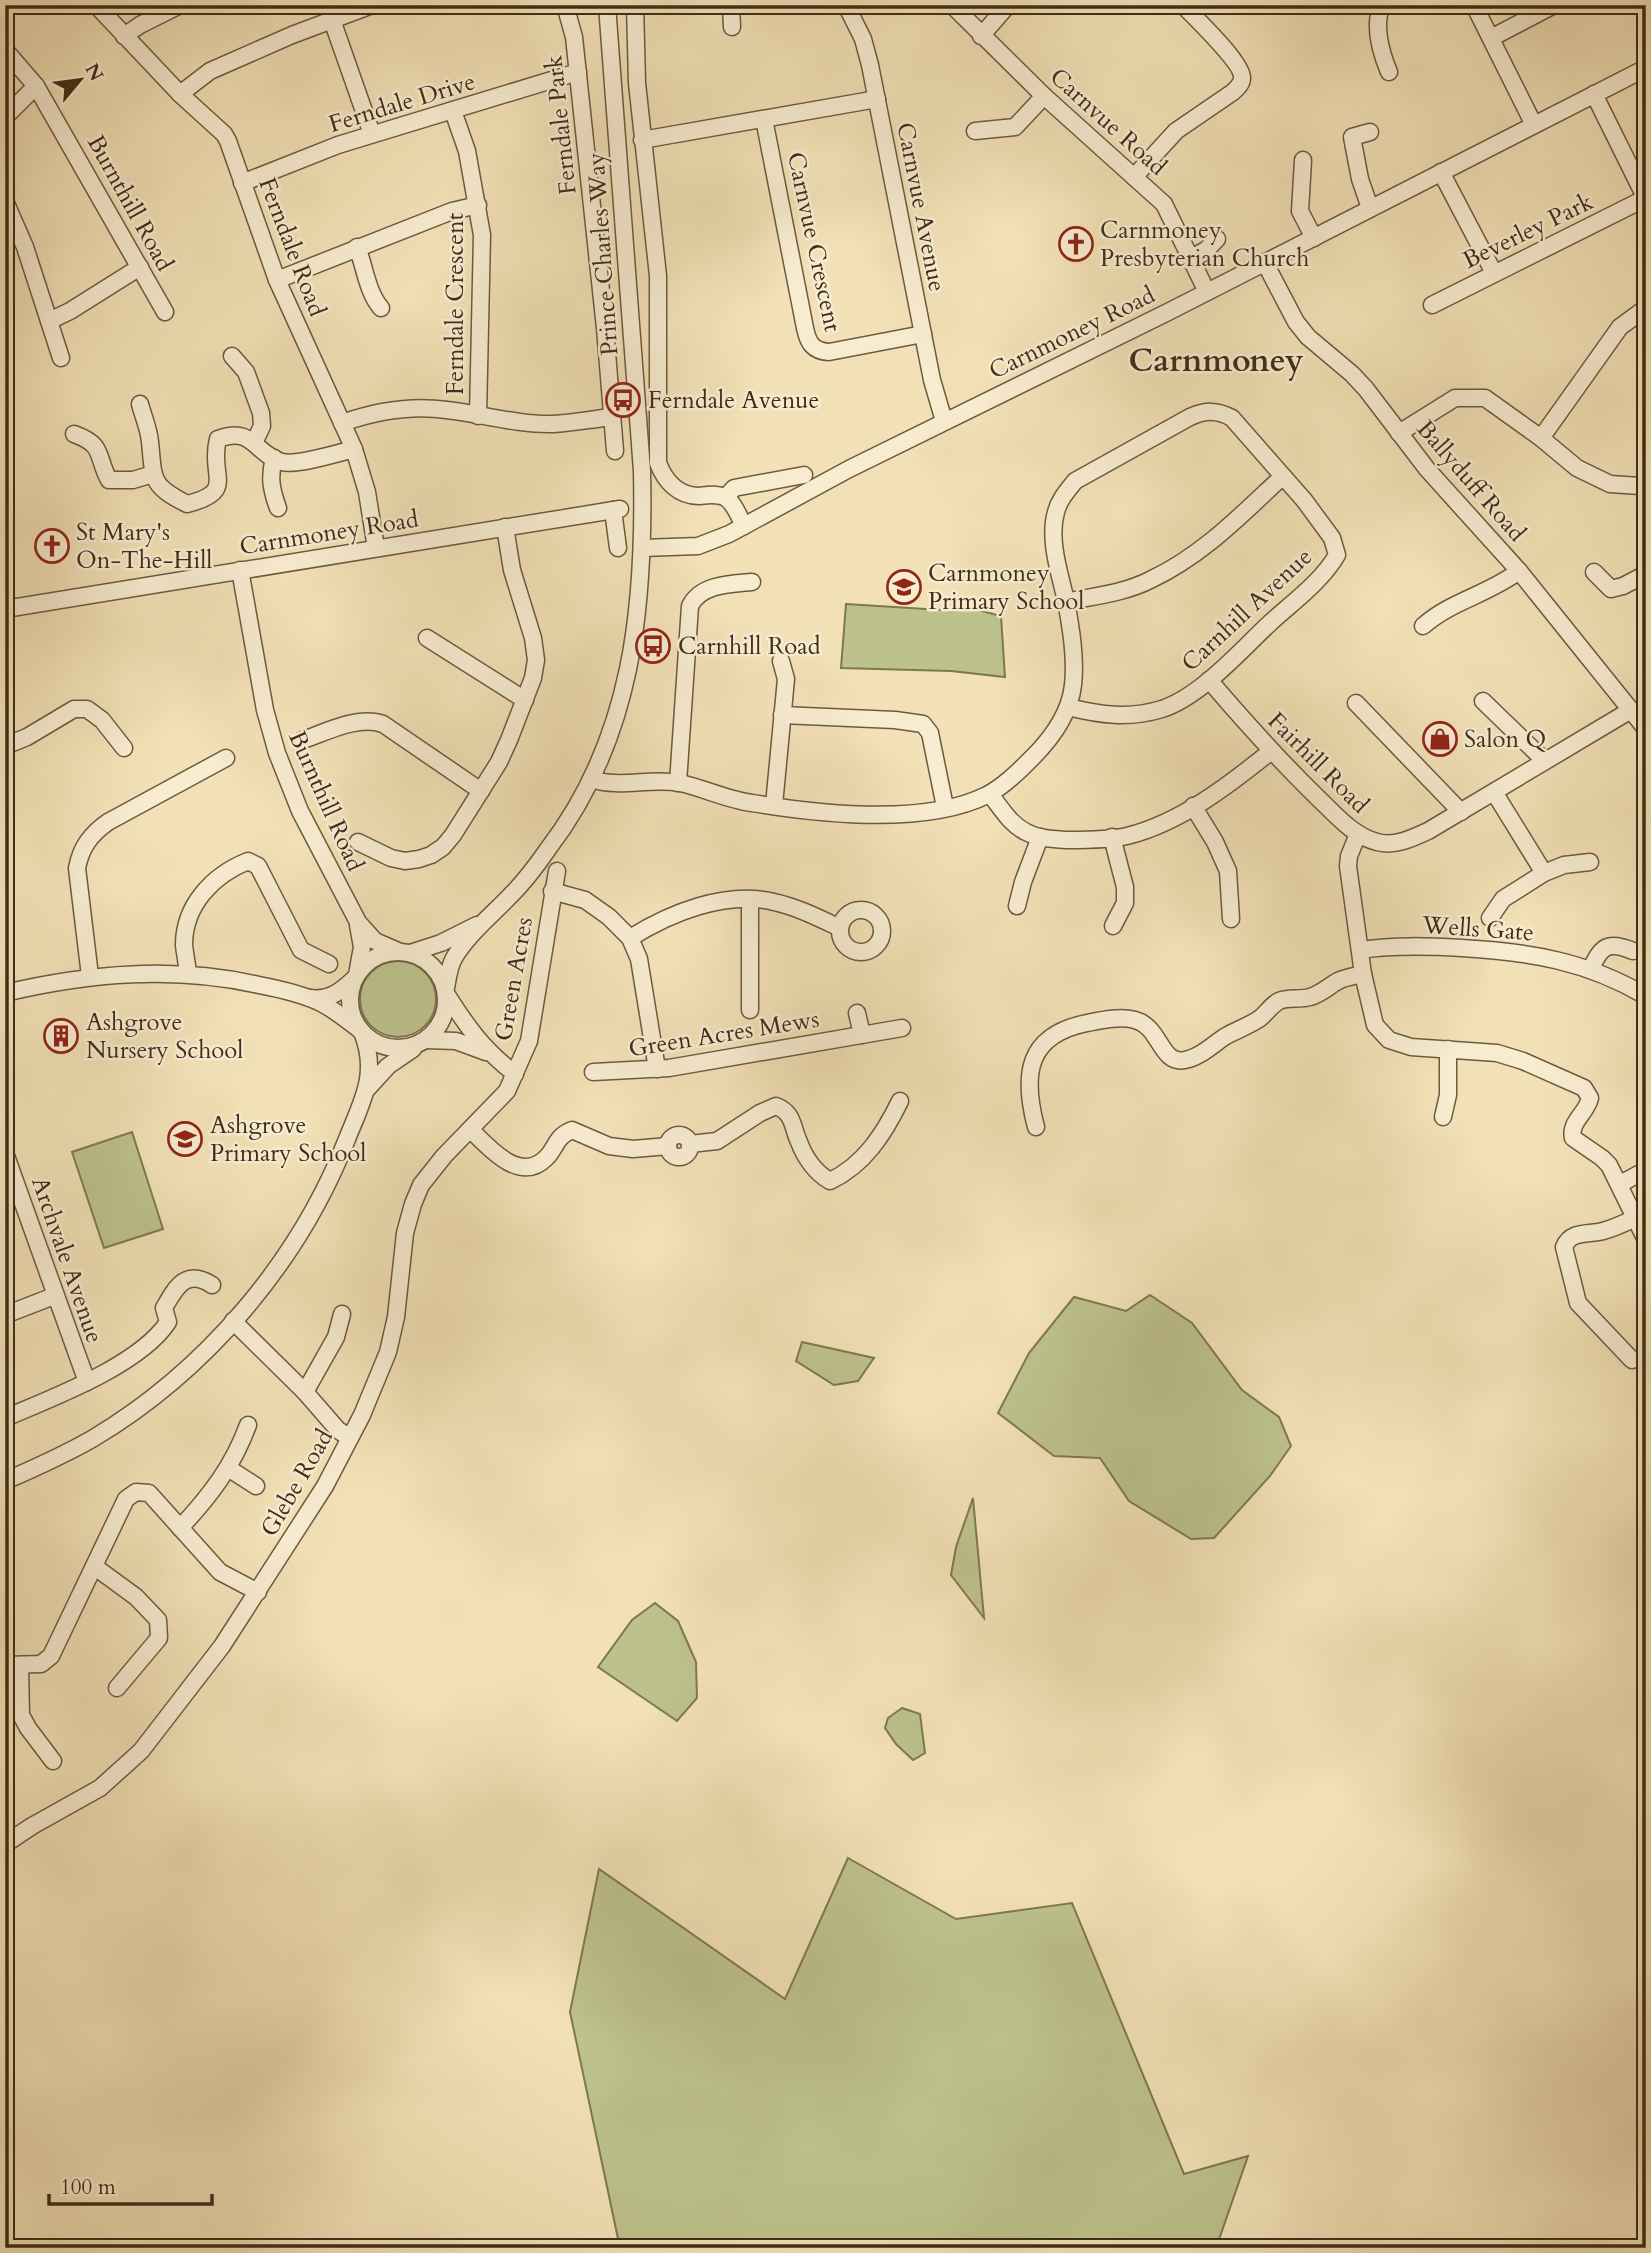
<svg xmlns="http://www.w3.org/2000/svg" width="1651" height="2253" font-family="Cardo,serif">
<rect width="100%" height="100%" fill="#f2e0b6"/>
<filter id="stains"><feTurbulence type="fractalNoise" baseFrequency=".00286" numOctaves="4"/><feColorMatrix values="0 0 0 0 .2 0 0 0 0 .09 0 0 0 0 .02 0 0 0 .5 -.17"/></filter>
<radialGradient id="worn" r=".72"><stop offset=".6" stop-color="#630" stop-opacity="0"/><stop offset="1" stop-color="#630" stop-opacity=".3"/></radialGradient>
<g fill="#bdc28c" stroke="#7e7852" stroke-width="2">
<polygon points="846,604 958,611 959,605 1001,616 1005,677 951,671 841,668"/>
<circle cx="398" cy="999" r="38"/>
<polygon points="132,1132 163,1229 104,1248 72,1152"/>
<polygon points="1150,1295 1192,1323 1242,1390 1279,1417 1291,1446 1270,1476 1214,1538 1191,1539 1129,1501 1100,1458 1054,1456 998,1413 1029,1353 1074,1297 1126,1311"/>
<polygon points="802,1342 874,1358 858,1381 834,1385 796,1361"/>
<polygon points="973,1498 984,1618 951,1575 956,1547"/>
<polygon points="655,1603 678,1621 696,1662 697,1698 677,1721 598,1667 632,1620"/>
<polygon points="902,1708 920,1714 925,1753 913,1760 896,1744 885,1728 888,1718"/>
<polygon points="848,1858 956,1919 1072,1903 1184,2174 1248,2156 1216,2248 620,2248 570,2012 599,1869 785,1999"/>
</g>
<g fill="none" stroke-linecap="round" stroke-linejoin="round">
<g stroke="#6c5a40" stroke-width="19">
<g id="minor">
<polyline points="96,5 180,94 224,134 228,141 277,280 354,449 367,492 376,548"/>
<polyline points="565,5 574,37 605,328 615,451"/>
<path d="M 635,5 L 637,83 L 658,276 L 658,463 C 665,481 678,496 699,496 C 707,495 718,493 726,498 C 735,504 739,517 744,526"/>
<polyline points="731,5 732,27"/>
<polyline points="846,5 863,39 870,65 932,380 944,421"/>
<polyline points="952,5 1044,96 1164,204 1207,292"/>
<path d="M 1382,5 C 1373,25 1381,53 1389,72"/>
<polyline points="1474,5 1534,125"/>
<polyline points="332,20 372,134"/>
<polyline points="124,36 140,25 180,5"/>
<polyline points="981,36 1008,5"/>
<polyline points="1491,38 1554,5"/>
<polyline points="5,50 36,86 165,312"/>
<polyline points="180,94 210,71 292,35 372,5"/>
<polyline points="1594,94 1646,199"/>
<polyline points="453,111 467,151 482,235 478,416"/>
<polyline points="5,117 36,86"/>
<path d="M 764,119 L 805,328 C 808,343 813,351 829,352 L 923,334"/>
<polyline points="975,131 1015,127 1044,96"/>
<polyline points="1370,132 1352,137 1360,179 1370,208"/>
<polyline points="642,140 877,99"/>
<polyline points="1303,160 1300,211 1314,238"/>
<polyline points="1441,172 1494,273"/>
<path d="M 1134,177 L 1176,131 L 1233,92 C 1237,88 1242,84 1242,78 C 1243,63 1195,18 1183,5"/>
<polyline points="242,183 338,145 578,72"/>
<polyline points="5,201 25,247 61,358"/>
<path d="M 357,247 C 365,267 367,292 381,308"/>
<polyline points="1191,258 1206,250 1217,239"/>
<polyline points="1265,263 1296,322 1308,337 1352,374 1366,389 1427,469 1519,571 1646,729"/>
<polyline points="277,280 452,211 478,205"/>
<polyline points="1432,305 1646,198"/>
<polyline points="49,321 70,311 140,267"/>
<polyline points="232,356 246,372 261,413 262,426 254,443"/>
<path d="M 140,404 C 143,416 149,429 150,442 C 154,480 150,485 187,504 C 238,491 208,476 218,439 C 254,426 253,453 282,462 C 296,466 338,453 354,449"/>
<path d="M 342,423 C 376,411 412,405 447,410 C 482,414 518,425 553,424 C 573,423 593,419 612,417"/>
<polyline points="1399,433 1455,398 1485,398 1541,438 1577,468 1610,484 1640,486 1646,483"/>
<path d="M 74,434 C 105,445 96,456 109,480 L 133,480 L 153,474"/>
<polyline points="1541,438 1620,327 1646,308"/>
<path d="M 274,458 C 269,477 271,489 278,508"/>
<polyline points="726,497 734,488 804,475"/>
<polyline points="613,510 618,548"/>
<polyline points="643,548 698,546 729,534 849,469 1168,312 1646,68"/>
<polyline points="240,570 265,710 277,753 300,811 358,922 375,941 398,951"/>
<polyline points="1594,572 1611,589 1623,586 1646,574"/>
<path d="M 1066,602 C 1094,596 1125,593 1150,580 C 1202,556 1241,515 1282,477"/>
<polyline points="5,609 620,509"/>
<path d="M 1423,626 C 1451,601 1489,594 1519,571"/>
<polyline points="427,638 525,700"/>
<path d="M 1209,680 C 1244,721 1278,759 1318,798 C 1335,814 1353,836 1377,842 C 1394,847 1413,838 1428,831 L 1631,710"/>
<polyline points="1483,701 1545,761"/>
<polyline points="1356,703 1461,812"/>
<polyline points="782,715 895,720 923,724 930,733 945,807"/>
<path d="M 303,740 C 326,732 359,715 383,724 L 481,791"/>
<polyline points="5,746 27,737 74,709 87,709 102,720 124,748"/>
<path d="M 591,779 C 620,789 651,777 680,783 C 704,788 727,800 752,803 C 819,814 925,826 987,795 C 1004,786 1019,771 1032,758 C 1051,739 1070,713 1073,685 C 1076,658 1071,628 1066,601 C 1060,574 1048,540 1056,512 C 1059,500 1067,491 1075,481 L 1190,417 C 1206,410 1217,410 1232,418 L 1304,500 L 1332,538 L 1337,555 C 1321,582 1293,602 1270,623 C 1240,651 1201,696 1162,709 C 1129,719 1100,715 1068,707"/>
<path d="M 678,783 L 690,606 C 701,584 730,584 752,582"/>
<polyline points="1494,792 1544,873"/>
<path d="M 990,794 C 1001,808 1010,824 1026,832 C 1039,839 1054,839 1068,840 C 1087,840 1109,840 1127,836 C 1180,823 1229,785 1270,752"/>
<polyline points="774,805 786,679 781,661"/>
<polyline points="1193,806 1215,842 1228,871 1231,919"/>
<polyline points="1112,837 1125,887 1125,903 1113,926"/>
<polyline points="358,842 391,858 405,861 419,859 431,855 443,847 453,835 499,762 509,740 533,678 536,660 533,638 512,570 505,527"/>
<polyline points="552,891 585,900 609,917 630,938 639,959 657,1069"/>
<polyline points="750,900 750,1010"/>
<polyline points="1017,906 1023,882 1040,837"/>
<circle cx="861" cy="931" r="21"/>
<polyline points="1490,918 1503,899 1544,873 1564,865 1590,862"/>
<path d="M 630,938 C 670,913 726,890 774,902 C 797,907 819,918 840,928"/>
<path d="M 1360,950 C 1394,945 1427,946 1462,948 C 1530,952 1586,961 1646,996"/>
<circle cx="398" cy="1000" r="48"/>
<polyline points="410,953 441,943 477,925"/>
<path d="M 1591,969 C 1601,945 1609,941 1633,951"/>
<path d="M 188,973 C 187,964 185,954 184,945 C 184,905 213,875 248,861 L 258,866 L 301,950 L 329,964"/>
<path d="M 1363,974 L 1375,1025 L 1389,1040 L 1411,1047 L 1497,1053 L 1523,1061 L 1584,1088 L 1590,1098 C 1587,1113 1569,1122 1573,1138 L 1602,1158 L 1609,1165 L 1646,1240"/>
<polyline points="357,975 362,947 358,925"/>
<path d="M 90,976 L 77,868 C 81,847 91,834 108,822 L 226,758"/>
<path d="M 446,988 C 448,977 449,967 454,958 C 468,934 493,914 511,895 C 525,881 537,865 548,849 C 633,738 645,606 642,471 L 607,5"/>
<path d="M 5,993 C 90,973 174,966 259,985 C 280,989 302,994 321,1003 C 335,1010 348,1021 360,1030"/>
<path d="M 447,995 C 468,1028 483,1049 515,1074"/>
<path d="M 310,998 C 329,1001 341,991 354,979"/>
<polyline points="857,1013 862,1035"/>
<polyline points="426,1040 456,1041 486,1052"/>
<polyline points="593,1072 669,1068 902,1028"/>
<polyline points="367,1089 388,1066 413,1049"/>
<polyline points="1443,1117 1448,1095 1448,1049"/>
<path d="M 1036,1127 C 1022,1074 1027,1035 1087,1023 C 1102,1020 1120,1016 1135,1020 C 1161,1027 1160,1065 1185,1060 C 1201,1057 1213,1044 1226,1036 C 1237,1030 1248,1026 1259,1019 C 1266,1014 1271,1005 1279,1001 C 1288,997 1300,1000 1310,997 C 1321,994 1329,986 1338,981 C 1346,977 1355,976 1363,974 L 1348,866 L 1349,856 L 1358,834"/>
<path d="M 471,1130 C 489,1148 520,1184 546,1158 C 557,1147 555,1137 572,1130 L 609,1146 L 633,1149 L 668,1146"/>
<circle cx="679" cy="1146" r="11"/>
<path d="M 690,1144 L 717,1141 L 760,1113 L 776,1106 C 794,1113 792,1127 799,1142 C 805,1158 816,1173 830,1181 C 864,1165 884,1134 900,1101"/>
<polyline points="5,1153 87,1382"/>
<polyline points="1620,1184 1646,1170"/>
<polyline points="5,1315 54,1296"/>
<polyline points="233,1321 305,1392 338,1430 350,1438"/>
<path d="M 1632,1360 L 1578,1303 L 1564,1247 C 1571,1230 1588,1235 1603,1231 C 1614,1228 1625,1223 1635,1218"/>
<polyline points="305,1392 336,1337 342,1314"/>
<path d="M 5,1418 C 52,1398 140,1365 168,1322 L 164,1308 C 176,1287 186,1268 212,1285"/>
<polyline points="228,1468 256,1486"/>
<path d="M 5,1481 C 35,1468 64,1455 92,1439 C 205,1372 299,1262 347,1139 C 362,1101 379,1074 362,1032"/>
<path d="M 180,1528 C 210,1496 233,1466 248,1425"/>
<polyline points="95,1567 136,1597 158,1620 159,1638 117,1688"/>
<polyline points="5,1665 41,1664 51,1656 126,1499 136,1492 149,1493 220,1572 258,1592"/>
<polyline points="20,1666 21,1715 28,1728 53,1761"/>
<polyline points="5,1844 32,1826 100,1788 141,1751 222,1646 325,1486 362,1415 388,1352 396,1317 405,1233 413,1204 421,1185 444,1156 507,1091 529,1041 557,871"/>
</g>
</g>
<use href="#minor" stroke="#f7ebd0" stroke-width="16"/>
</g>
<defs>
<g id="church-ring" transform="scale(1.75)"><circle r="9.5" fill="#f7ebd0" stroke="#8f2418" stroke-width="1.5"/><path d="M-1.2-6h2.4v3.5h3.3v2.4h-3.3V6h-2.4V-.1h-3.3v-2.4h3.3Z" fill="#8f2418"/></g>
<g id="bus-ring" transform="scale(1.75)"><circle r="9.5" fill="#f7ebd0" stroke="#8f2418" stroke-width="1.5"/><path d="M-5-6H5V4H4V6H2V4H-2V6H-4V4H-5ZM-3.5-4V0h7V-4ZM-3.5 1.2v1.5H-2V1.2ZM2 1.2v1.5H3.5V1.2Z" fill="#8f2418"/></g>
<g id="school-ring" transform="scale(1.75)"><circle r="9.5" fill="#f7ebd0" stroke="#8f2418" stroke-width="1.5"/><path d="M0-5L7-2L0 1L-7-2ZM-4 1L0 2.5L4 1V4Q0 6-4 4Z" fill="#8f2418"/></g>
<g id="shop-ring" transform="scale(1.75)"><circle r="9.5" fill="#f7ebd0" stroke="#8f2418" stroke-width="1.5"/><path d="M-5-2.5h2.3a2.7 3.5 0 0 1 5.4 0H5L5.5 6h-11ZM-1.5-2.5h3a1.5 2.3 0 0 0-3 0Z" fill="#8f2418"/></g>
<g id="building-ring" transform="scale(1.75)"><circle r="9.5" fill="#f7ebd0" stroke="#8f2418" stroke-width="1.5"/><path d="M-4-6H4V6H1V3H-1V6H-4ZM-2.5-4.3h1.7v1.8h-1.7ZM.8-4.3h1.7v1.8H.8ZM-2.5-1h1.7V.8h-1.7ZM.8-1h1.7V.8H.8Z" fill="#8f2418"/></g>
</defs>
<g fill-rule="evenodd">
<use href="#church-ring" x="1076" y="244"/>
<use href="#bus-ring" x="623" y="400"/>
<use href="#church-ring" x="52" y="546"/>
<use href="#school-ring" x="904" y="587"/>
<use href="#bus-ring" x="653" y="646"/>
<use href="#shop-ring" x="1440" y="739"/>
<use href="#building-ring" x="61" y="1036"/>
<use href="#school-ring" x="185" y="1139"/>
</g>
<g text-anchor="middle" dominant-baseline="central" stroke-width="5" stroke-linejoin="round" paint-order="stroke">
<g font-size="24" fill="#3f2d18" stroke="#f7ebd0">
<text transform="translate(402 103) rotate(-17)">Ferndale Drive</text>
<text transform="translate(1108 122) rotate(42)">Carnvue Road</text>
<text transform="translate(561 125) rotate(-96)">Ferndale Park</text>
<text transform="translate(130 203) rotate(61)">Burnthill Road</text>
<text transform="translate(921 207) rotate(79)">Carnvue Avenue</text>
<text transform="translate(1528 231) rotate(-26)">Beverley Park</text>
<text transform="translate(814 242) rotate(78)">Carnvue Crescent</text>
<text transform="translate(292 247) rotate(69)">Ferndale Road</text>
<text transform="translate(603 254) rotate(-94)">Prince Charles Way</text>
<text transform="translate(455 304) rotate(-90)">Ferndale Crescent</text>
<text transform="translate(1072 333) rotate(-26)">Carnmoney Road</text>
<text transform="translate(1471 481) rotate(49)">Ballyduff Road</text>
<text transform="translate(329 533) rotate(-9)">Carnmoney Road</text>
<text transform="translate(1247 610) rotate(-43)">Carnhill Avenue</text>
<text transform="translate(1318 763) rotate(45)">Fairhill Road</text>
<text transform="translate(326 801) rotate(66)">Burnthill Road</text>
<text transform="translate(1478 929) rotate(4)">Wells Gate</text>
<text transform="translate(514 979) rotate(-80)">Green Acres</text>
<text transform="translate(724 1034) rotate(-9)">Green Acres Mews</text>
<text transform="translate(67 1260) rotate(71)">Archvale Avenue</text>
<text transform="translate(297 1483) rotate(-60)">Glebe Road</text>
</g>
<g font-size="24" fill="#3f2d18" stroke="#f7ebd0" text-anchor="start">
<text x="1100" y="230">Carnmoney<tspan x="1100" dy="28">Presbyterian Church</tspan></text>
<text x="648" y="400">Ferndale Avenue</text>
<text x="76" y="532">St Mary's<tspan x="76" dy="28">On-The-Hill</tspan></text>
<text x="928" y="573">Carnmoney<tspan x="928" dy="28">Primary School</tspan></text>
<text x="678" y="646">Carnhill Road</text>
<text x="1464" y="739">Salon Q</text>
<text x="86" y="1022">Ashgrove<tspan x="86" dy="28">Nursery School</tspan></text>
<text x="210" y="1125">Ashgrove<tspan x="210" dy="28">Primary School</tspan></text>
</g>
<g font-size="32" font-weight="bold" fill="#3f2d18" stroke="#f7ebd0">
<text x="1216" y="361">Carnmoney</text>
</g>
</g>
<rect width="1651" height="2253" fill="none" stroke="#f2e0b6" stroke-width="28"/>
<rect x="7" y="7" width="1637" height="2239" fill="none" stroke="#3f2d18" stroke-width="3.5"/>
<rect x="14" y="14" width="1623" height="2225" fill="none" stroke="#3f2d18" stroke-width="2"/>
<g transform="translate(80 80) rotate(61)" stroke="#f7ebd0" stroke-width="5" paint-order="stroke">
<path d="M0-5L12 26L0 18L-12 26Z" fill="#3f2d18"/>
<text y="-10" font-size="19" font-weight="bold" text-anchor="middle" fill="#3f2d18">N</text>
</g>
<path d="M49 2194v10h163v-10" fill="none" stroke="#3f2d18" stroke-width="3.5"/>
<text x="60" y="2194" font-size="21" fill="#3f2d18" stroke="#f7ebd0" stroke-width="5" paint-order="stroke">100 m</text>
<rect width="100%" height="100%" filter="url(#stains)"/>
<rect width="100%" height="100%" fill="url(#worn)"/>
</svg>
